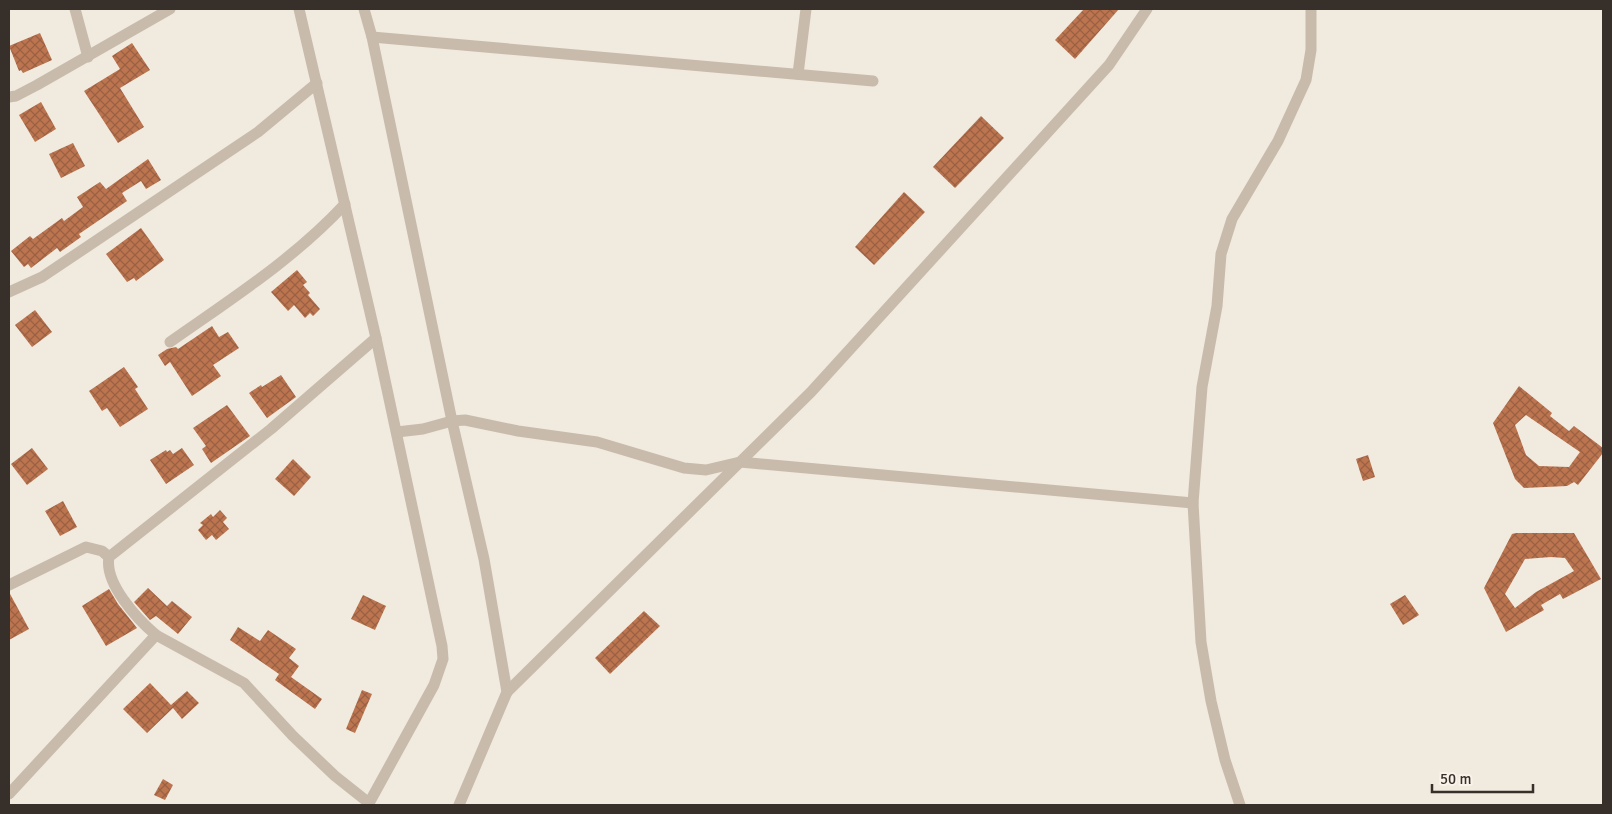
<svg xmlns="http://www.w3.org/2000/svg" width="1612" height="814" font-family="Signika,sans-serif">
<defs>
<pattern id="building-cross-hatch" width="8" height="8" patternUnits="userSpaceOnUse" patternTransform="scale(1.25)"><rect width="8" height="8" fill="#bd7550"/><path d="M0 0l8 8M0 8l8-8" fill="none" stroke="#9a6043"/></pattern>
</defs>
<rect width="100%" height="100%" fill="#f1eade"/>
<g fill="url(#building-cross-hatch)" fill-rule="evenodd">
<polygon points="1084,9 1119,9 1075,59 1055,40"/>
<polygon points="40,33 52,60 23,73 21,70 19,71 9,46"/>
<polygon points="132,43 150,70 120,88 144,127 118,143 84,91 120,69 112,56"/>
<polygon points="41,102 56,129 35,142 19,115"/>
<polygon points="981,116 1004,138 955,188 933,167"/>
<polygon points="73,143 85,166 61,178 49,154"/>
<polygon points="148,159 161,180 146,189 141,181 122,193 127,201 79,234 81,237 60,252 57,248 31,268 28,264 24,267 11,251 30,236 33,239 62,218 64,221 83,207 77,197 100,182 106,189"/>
<polygon points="904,192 925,212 874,265 855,247"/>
<polygon points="141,228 164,260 136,281 134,278 127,282 106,254"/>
<polygon points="297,270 307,282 303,285 310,293 308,295 320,309 313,316 310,313 305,318 294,305 288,311 271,292"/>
<polygon points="35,310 52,332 32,347 15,325"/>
<polygon points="212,326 219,337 228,332 239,348 213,365 221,376 192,396 170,362 165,366 158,355 167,349 176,347 178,349"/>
<polygon points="124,367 138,387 135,389 148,409 120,427 107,408 102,411 89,391"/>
<polygon points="281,375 296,397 267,418 249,393 261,385 262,387"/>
<path d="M 1519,386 L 1552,413 L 1550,416 L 1569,431 L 1574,426 L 1603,448 L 1603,453 L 1578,485 L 1574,482 L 1567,486 L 1524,488 L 1515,479 L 1493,423 ZM 1526,415 L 1580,452 L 1569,467 L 1539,466 L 1526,455 L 1515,425 Z"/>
<polygon points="227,405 250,436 211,463 202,449 206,446 193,428"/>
<polygon points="32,448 48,469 27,485 11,464"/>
<polygon points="182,448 194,465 166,484 150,460 166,450 167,452 170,450 173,454"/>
<polygon points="1368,455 1375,477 1363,481 1356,459"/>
<polygon points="293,459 311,477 294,496 275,479"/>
<polygon points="63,501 77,527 60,536 45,511"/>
<polygon points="220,510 227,518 223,522 229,529 216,540 212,535 206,540 198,530 203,525 200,523 211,514 213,517"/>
<path d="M 1516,533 L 1574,533 L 1601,579 L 1563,599 L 1560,594 L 1541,605 L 1544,610 L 1506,632 L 1484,588 L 1512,534 ZM 1551,557 L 1565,558 L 1574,571 L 1536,592 L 1515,608 L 1505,594 L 1525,559 Z"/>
<polygon points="148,588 167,606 172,601 192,617 178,634 156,616 150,620 134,602"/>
<polygon points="109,589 118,604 137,628 106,646 82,606"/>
<polygon points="9,592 29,629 9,640"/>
<polygon points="363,595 386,606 375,630 351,619"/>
<polygon points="1405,595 1419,615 1403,625 1390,604"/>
<polygon points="644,611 660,626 610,674 595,658"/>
<polygon points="238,627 260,641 268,630 296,649 289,658 299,666 291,677 322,699 315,709 275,680 279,674 230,640"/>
<polygon points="150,683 171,705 187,691 199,703 182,719 173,708 147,733 123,709"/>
<polygon points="362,690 372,694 355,733 346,729"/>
<polygon points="163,779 173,785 165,800 154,795"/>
</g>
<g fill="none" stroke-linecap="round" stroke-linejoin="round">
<g stroke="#c8bbab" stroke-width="11">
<polyline points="75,9 88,57"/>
<polyline points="299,9 376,338 442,646 443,659 434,685 368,805"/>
<polyline points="364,9 372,37 452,421 484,559 507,692 459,805"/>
<polyline points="372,37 873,81"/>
<polyline points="798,74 806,9"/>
<polyline points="9,97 16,96 37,85 170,9"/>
<polyline points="9,292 42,277 258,132 317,83"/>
<path d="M 170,342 C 231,299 294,259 345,204"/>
<polyline points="397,432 423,429 452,421 465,420 518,431 597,442 684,468 706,470 740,462 1193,503"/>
<polyline points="9,585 86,547 102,551 109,557"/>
<polyline points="507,692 811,392 1109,65 1147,9"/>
<polyline points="9,794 156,635"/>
<path d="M 369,803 L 335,776 L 293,736 L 244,683 L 156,635 C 137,619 104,583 109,557 L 271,429 L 376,338"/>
<polyline points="1240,805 1225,760 1211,701 1201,642 1193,503 1202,387 1217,306 1221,254 1232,219 1278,141 1306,80 1311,50 1311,9"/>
</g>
</g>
<rect width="1612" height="814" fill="none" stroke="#362f2a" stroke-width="20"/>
<path d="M1432 784v8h101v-8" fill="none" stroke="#362f2a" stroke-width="2.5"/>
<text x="1440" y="784" font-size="15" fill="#362f2a" stroke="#f9f3ea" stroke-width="4" paint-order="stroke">50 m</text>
</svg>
